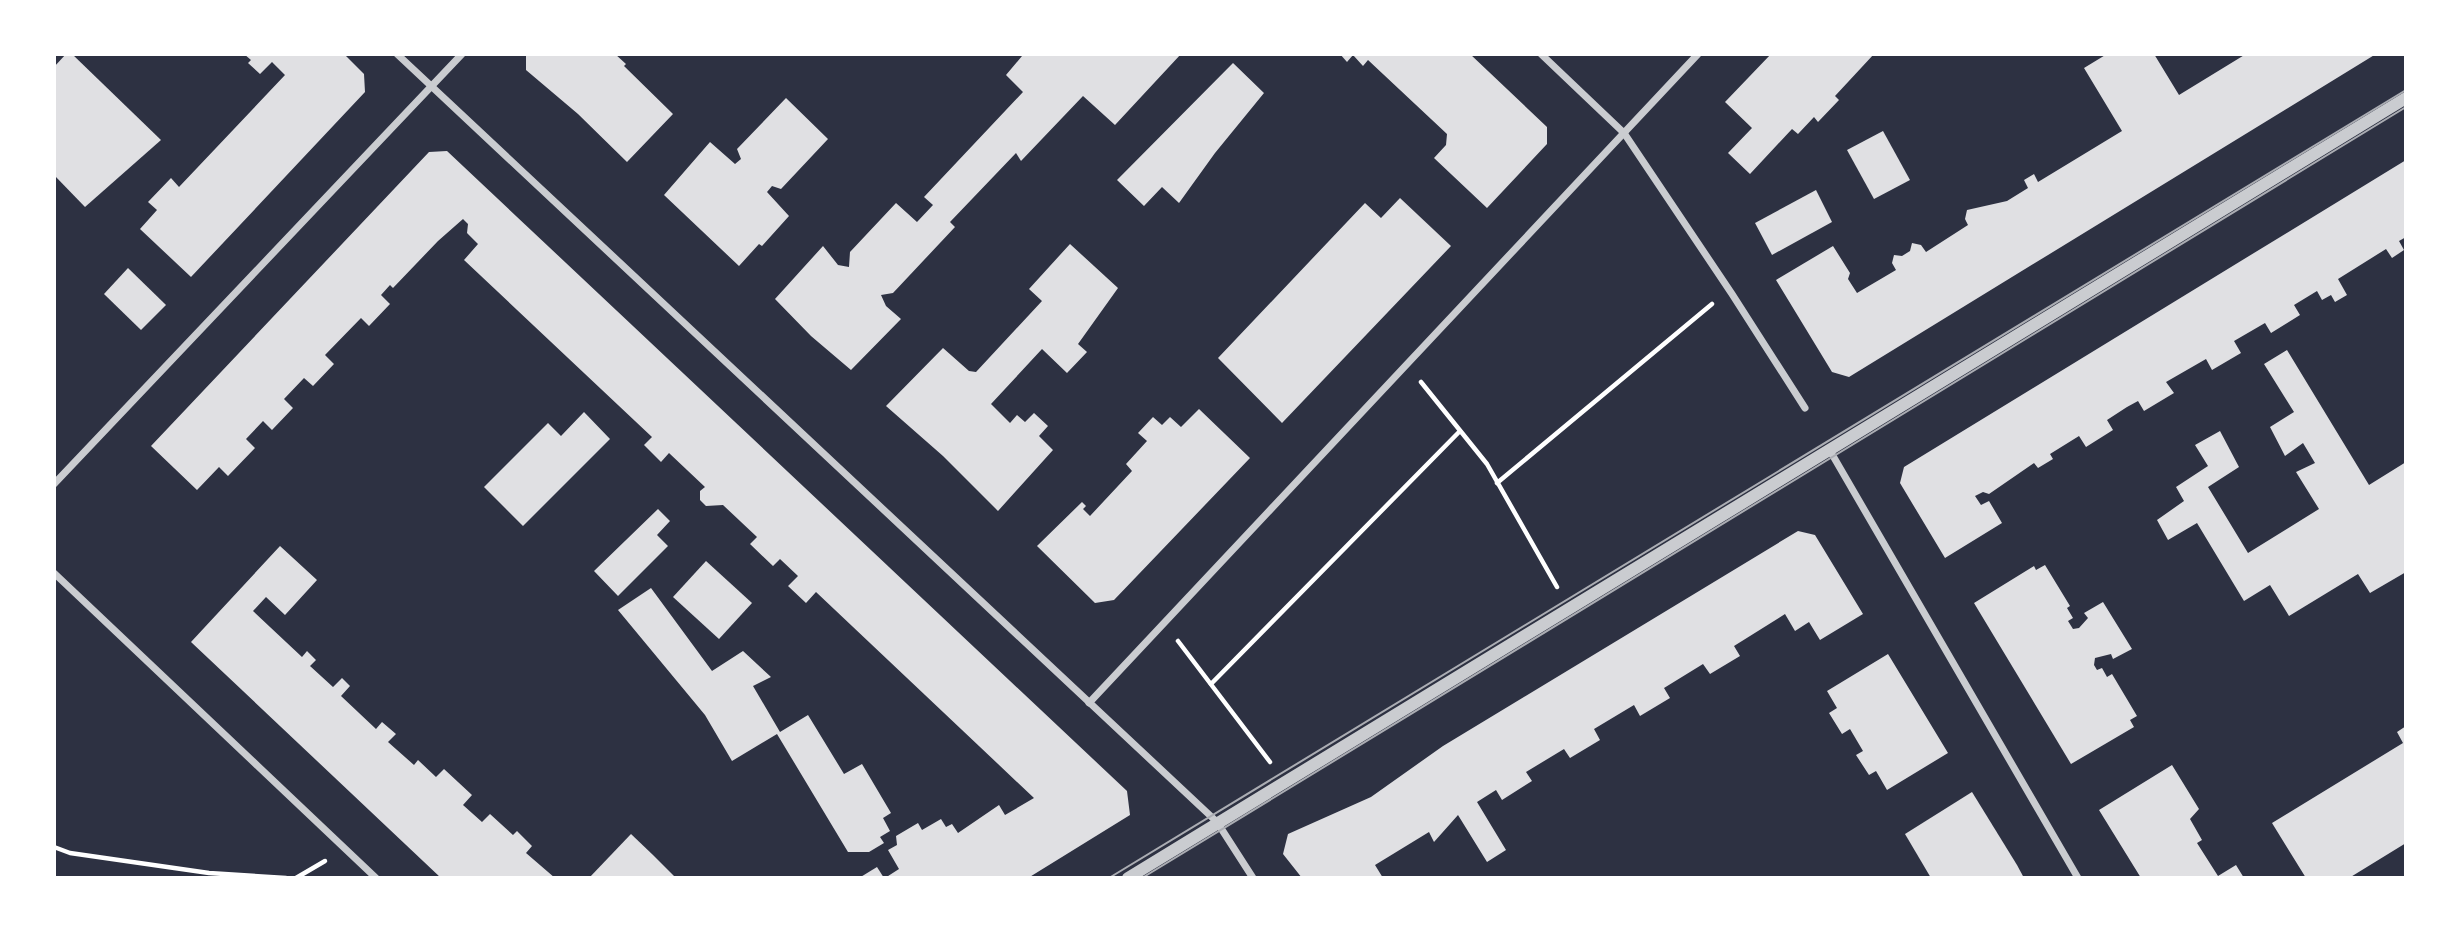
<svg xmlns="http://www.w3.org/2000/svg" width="2460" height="932" font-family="'PT Sans',sans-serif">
<rect width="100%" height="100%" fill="#2d3142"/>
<g fill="#e0e0e3">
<polygon points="66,54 72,54 161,140 85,207 54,175 54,67"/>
<polygon points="244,54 344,54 364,74 365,92 191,277 140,229 157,210 148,202 171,178 179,187 285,75 272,62 260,74 248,63 251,60"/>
<polygon points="526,54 615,54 626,64 624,66 673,114 627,162 578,114 526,70"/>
<polygon points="1021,54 1181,54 1115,125 1083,96 1021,161 1016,153 950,222 955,227 893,293 881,295 886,306 901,319 851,370 811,336 775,299 823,246 838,265 849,267 850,252 896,203 917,222 933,205 924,197 1023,92 1006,75 1022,56"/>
<polygon points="1340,54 1470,54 1547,127 1547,144 1487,208 1434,158 1446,145 1447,134 1368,60 1363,66 1353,55 1347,62"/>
<polygon points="1771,54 1874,54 1835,96 1839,100 1818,122 1814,117 1798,134 1792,129 1750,174 1728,153 1752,128 1725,102"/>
<polygon points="2107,54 2154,54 2179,95 2246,54 2376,54 1849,377 1832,372 1776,280 1833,246 1850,273 1848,279 1857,293 1896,270 1892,263 1894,255 1902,256 1910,251 1912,243 1921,245 1926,252 1968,225 1965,219 1967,210 2007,201 2028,188 2024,180 2034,174 2038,182 2122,131 2084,68"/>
<polygon points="1233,63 1264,93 1215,153 1179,203 1162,187 1144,206 1117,180"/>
<polygon points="786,98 828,139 781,189 772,186 767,192 789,216 762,246 759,244 739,266 664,195 710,142 735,164 741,159 737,149"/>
<polygon points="1883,131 1910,180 1874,199 1847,150"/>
<polygon points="447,151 1127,791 1130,815 1028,878 885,878 899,869 888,850 897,845 896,836 918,823 922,830 941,819 946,827 952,824 958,833 999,805 1005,815 1034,798 816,592 806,603 788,586 798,576 780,559 773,566 750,544 757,537 723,505 706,506 700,500 700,491 705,487 669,453 661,462 644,445 652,437 464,260 478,244 467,233 468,224 463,219 438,241 393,288 390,285 381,295 390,304 369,326 361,318 325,355 334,364 313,386 304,378 284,399 293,408 272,430 263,421 246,439 255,448 228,476 219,467 197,490 151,446 429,152"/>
<polygon points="2406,160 2406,237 2399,241 2404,250 2392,258 2386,249 2338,279 2347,295 2335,302 2331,295 2322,300 2317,291 2294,305 2300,315 2271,333 2265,323 2234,341 2241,353 2212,370 2206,359 2166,382 2174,393 2144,411 2138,401 2127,407 2107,420 2113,430 2086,447 2079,436 2050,454 2053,459 2038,468 2034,463 1989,494 1983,492 1975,496 1981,505 1989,501 2002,523 1945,558 1900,483 1904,467"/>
<polygon points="1816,190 1832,222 1772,255 1755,223"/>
<polygon points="1400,198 1451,246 1282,423 1218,358 1365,203 1381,218"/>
<polygon points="1070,244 1118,288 1078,344 1087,352 1067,373 1042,349 991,404 1010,423 1017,415 1025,422 1034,413 1048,426 1039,436 1053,450 998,511 943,456 886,406 943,348 969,371 976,372 1042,301 1029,289"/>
<polygon points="128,268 166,305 141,330 104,294"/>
<polygon points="2287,350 2369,485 2406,462 2406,572 2370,593 2358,574 2289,616 2270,585 2244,601 2197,523 2168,540 2157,520 2184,501 2176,487 2208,466 2195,445 2220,431 2239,467 2208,487 2248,553 2319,509 2296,472 2315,463 2303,443 2285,456 2270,427 2294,412 2264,364"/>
<polygon points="1199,409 1250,458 1114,600 1095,603 1037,546 1082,502 1086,506 1083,509 1090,516 1132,471 1126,464 1147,441 1138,433 1153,417 1162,425 1170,417 1181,427"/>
<polygon points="584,412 610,439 523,526 484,487 548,423 561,436"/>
<polygon points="658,509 670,521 657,535 668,546 618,596 594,571"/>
<polygon points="1798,531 1815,535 1863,614 1820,640 1809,622 1795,631 1785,614 1734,646 1740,656 1710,674 1703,664 1664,688 1670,698 1640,716 1634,705 1594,729 1600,740 1570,758 1564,749 1526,772 1532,781 1502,800 1496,790 1477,802 1506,850 1487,862 1458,815 1434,842 1429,832 1375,865 1383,878 1302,878 1283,854 1288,834 1371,797 1443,746"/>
<polygon points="280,546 317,580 285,615 266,597 253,611 302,657 307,651 316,660 310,666 333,687 342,678 350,686 341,696 376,729 382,722 396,734 388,742 414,765 418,760 436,777 444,769 472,795 463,805 482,822 490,814 513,835 517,831 532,846 526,853 555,878 441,878 191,642"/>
<polygon points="706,561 752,603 719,639 673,597"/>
<polygon points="2045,565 2070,606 2067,608 2073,618 2068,621 2073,629 2079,628 2088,618 2084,613 2103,602 2132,649 2113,659 2111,654 2095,658 2094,665 2097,670 2102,668 2107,677 2112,674 2137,716 2130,720 2134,727 2071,764 1974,603 2034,566 2036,570"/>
<polygon points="651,588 712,671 743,651 771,677 753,686 780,732 808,715 844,774 862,764 891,813 883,818 890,831 880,837 884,843 869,852 848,852 777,734 732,761 705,715 618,610"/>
<polygon points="1888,654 1948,753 1887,790 1876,771 1869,775 1856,755 1863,751 1850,729 1842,734 1829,713 1837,708 1827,691"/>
<polygon points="2406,726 2406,843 2349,878 2306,878 2272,823 2403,743 2397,732"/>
<polygon points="2172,765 2199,809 2190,819 2202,840 2197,843 2218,876 2236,865 2244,878 2141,878 2099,810"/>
<polygon points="1972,792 2017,865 2024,878 1931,878 1905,834"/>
<polygon points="631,834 653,855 676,878 589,878"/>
<polygon points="877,867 884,878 859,878"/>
</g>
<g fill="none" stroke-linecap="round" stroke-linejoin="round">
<g stroke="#fff" stroke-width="4.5">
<polyline points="1421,382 1487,464 1557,587"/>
<polyline points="1497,483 1712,304"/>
<polyline points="1178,641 1270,762"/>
<polyline points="1211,684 1460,431"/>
<polyline points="54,847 70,853 209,873 286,878"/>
<polyline points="296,878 325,861"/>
</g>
<g stroke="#caccd0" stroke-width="7">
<polyline points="397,54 1217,822 1253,878"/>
<polyline points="1541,54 1624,133 1732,294 1805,408"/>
<polyline points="1829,449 2078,878"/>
<polyline points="54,484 462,54"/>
<polyline points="54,573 376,878"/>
<polyline points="1089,703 1698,54"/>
</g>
<polyline stroke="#caccd0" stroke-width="12" points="1128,878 2406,98"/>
<g stroke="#abadb3" stroke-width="2">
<polyline points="1109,878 2406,90"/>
<polyline points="1142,878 2406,107"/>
</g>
</g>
<rect width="2460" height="932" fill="none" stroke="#ffffff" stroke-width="112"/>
</svg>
